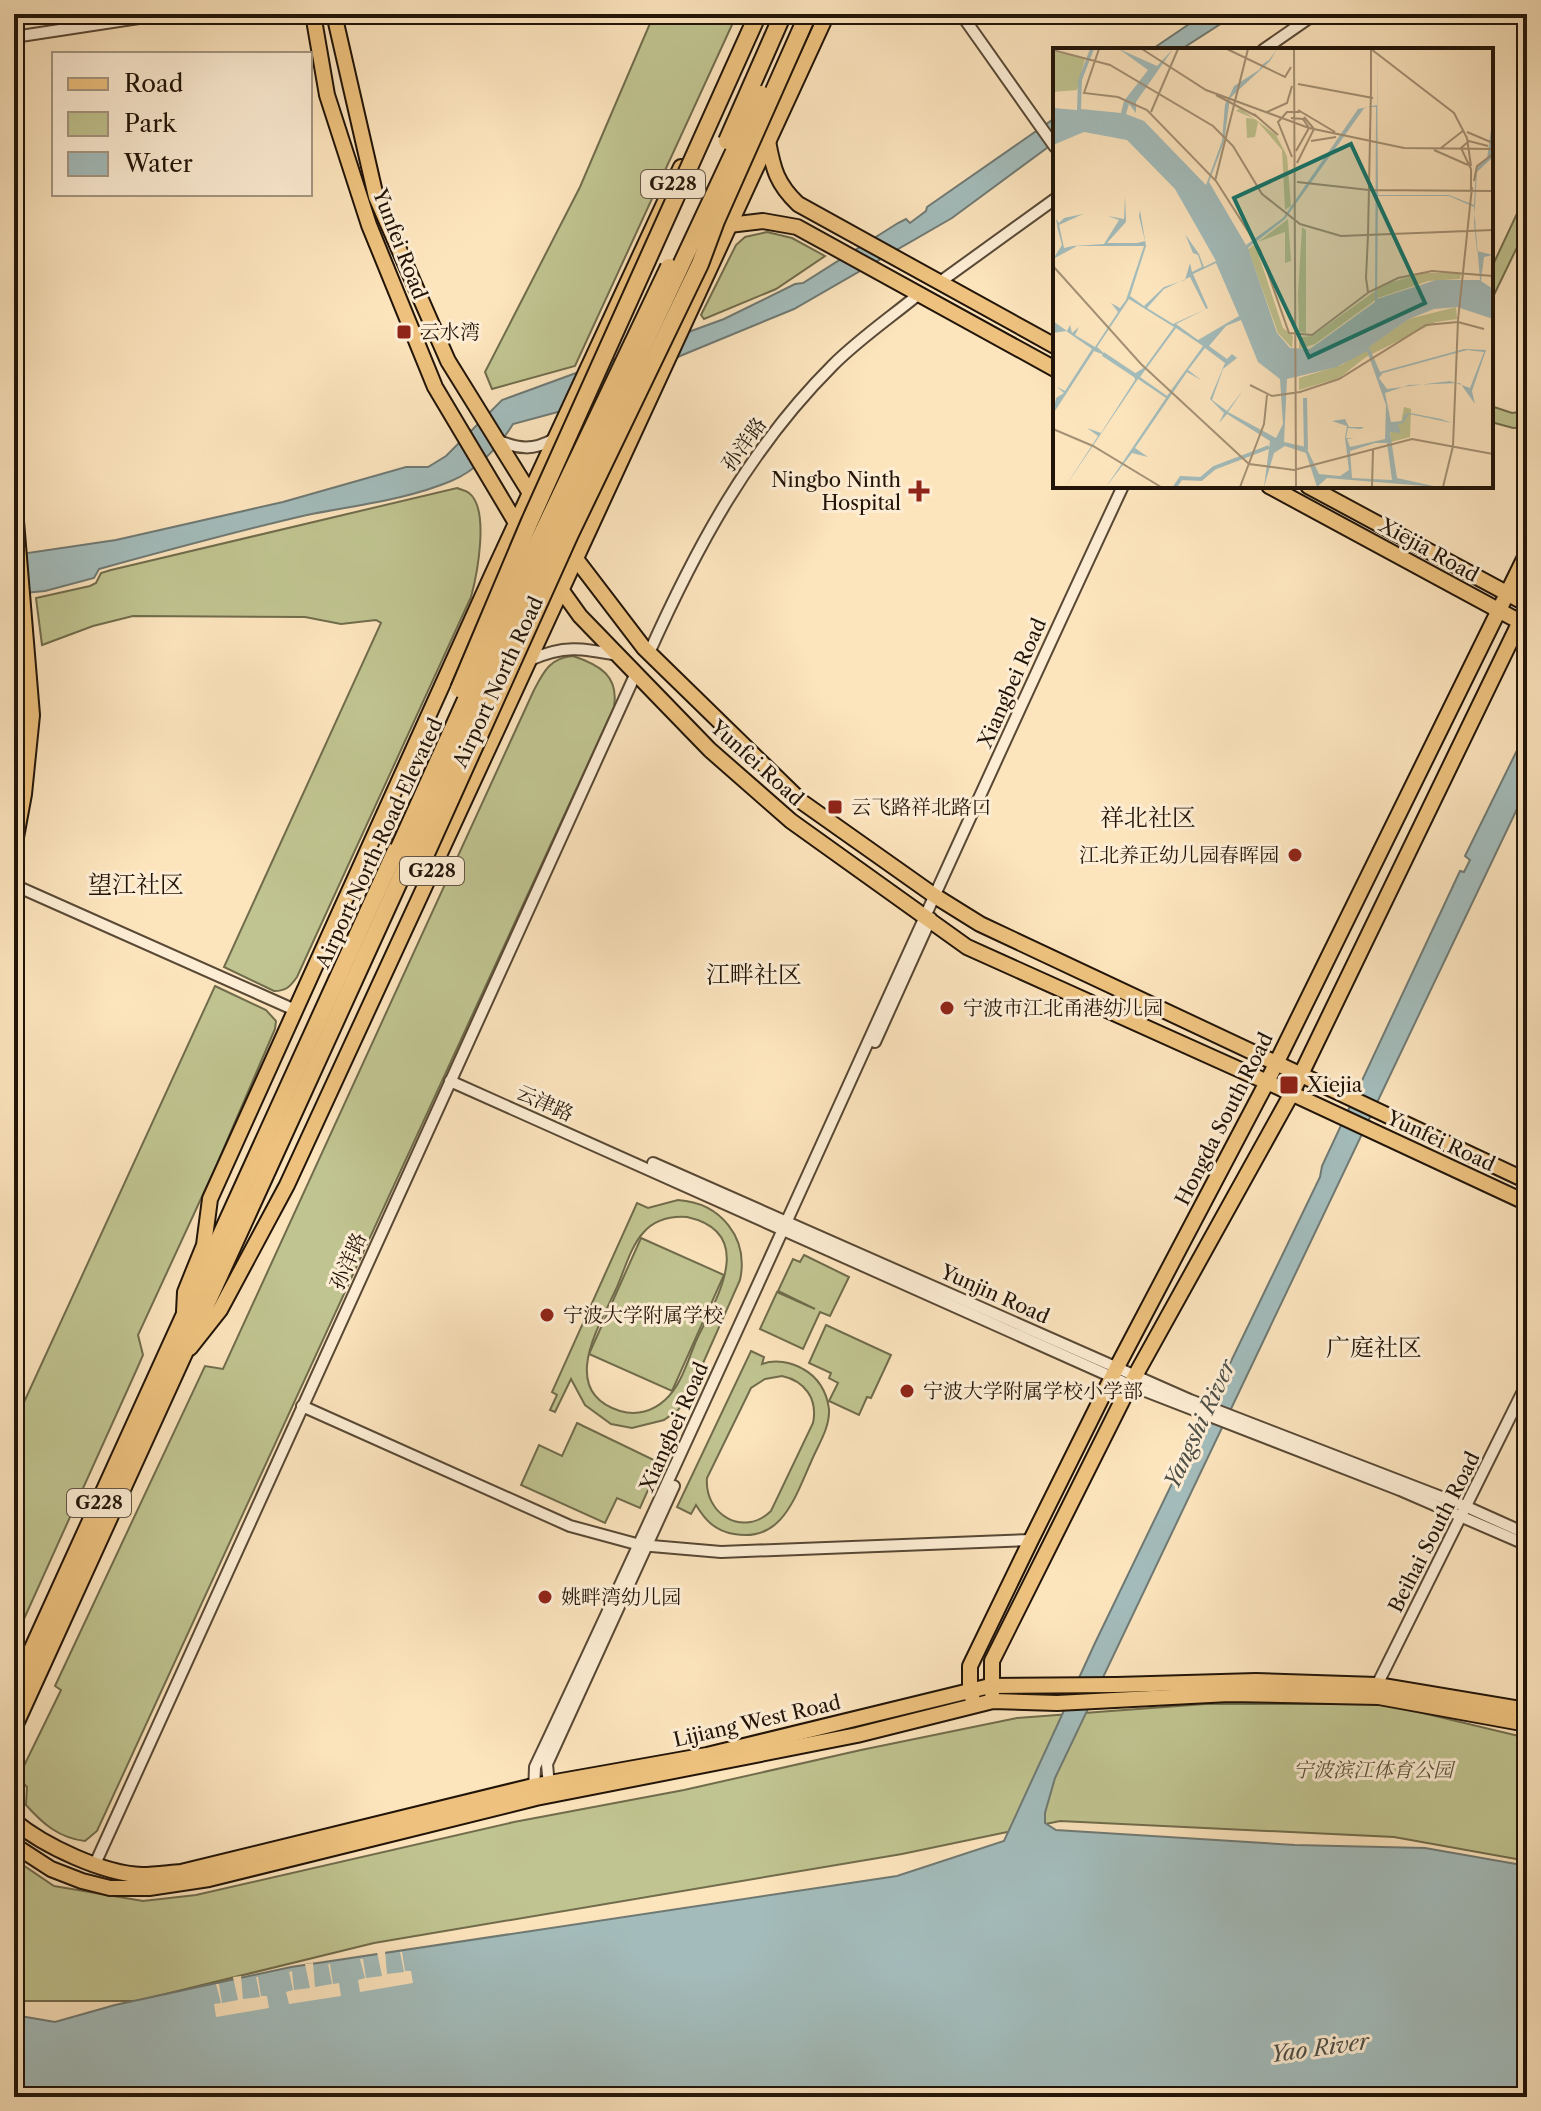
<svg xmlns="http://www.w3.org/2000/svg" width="1541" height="2111" font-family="'Libre Caslon Text','Noto Serif SC',serif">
<rect width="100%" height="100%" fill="#fce4bd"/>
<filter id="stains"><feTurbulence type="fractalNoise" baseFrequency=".0025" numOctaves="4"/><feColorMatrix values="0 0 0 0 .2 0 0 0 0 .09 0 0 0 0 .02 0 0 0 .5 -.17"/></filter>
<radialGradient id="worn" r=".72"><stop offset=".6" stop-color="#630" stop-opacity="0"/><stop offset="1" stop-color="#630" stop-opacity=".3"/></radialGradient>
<g fill="#c0c490" stroke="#706c4c" stroke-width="2" fill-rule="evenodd">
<polygon points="654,14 737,14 575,366 492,389 485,372 580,187"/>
<polygon points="1521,205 1527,208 1527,232 1522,237 1491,301 1491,269"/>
<polygon points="767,232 792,238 825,256 776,289 704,319 701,315 736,245 745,237"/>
<polygon points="1491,406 1512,413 1527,411 1527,427 1513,428 1491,422"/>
<path d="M 457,488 C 461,490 466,490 469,493 C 490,509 477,575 471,597 L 297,977 C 290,987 286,991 274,991 L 224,967 L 381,623 L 376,620 L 341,624 L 305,617 L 133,616 L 93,626 L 42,645 L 36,598 L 90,586 L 96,583 L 101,573 L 111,570 Z"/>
<path d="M 573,656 C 600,665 619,676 614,707 L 97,1831 L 85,1841 C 59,1838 43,1824 26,1805 L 27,1787 L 18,1778 L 61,1690 L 55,1686 L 205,1366 L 223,1369 L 534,690 C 544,671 550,658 573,656 Z"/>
<polygon points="215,986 266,1010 276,1021 275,1029 217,1164 138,1335 143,1355 136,1371 14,1641 14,1424"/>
<path d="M 678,1200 C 721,1203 749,1238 740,1280 L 688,1397 L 678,1410 L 664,1420 L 632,1428 L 611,1424 L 585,1405 L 571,1379 L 555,1412 L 550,1410 L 557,1395 L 552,1392 L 637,1203 L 648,1208 ZM 687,1217 C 759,1233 715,1301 696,1341 C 688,1360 681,1386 665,1400 C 653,1411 637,1416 620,1411 C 557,1391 600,1325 617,1287 C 624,1271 631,1246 643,1233 C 654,1220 671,1216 687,1217 Z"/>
<polygon points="641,1238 724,1275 672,1391 589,1354"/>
<polygon points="804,1255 849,1277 830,1316 820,1312 803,1349 760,1329 777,1292 815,1309 778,1291 793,1259 800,1262"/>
<polygon points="826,1325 891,1355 871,1398 867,1397 859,1415 829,1401 838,1383 829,1378 831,1373 809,1363"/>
<path d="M 751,1351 L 764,1357 L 762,1364 C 775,1359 791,1362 803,1369 C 818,1377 827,1392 829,1409 C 830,1428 818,1445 811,1462 C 795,1497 782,1543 734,1534 C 715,1531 705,1520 696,1505 L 691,1514 L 677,1507 ZM 782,1376 C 805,1381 818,1399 813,1423 L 771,1511 C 743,1538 704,1514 707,1478 L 751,1388 L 765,1379 Z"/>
<polygon points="577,1423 660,1463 640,1508 617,1498 605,1523 521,1485 539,1445 562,1456"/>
<polygon points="1205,1704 1385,1704 1527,1738 1527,1861 1394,1837 1060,1821 902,1854 374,1943 137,2001 14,2001 14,1859 54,1886 143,1901 196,1895 514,1822 684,1790 861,1750 1017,1718"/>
</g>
<g fill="#a3bcbb" stroke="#6f7973" stroke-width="2">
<polygon points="1204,14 1236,14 1180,50 1151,50"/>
<path d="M 1055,118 L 1055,142 L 952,218 L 794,309 L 680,356 L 591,403 L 513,424 C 499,447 476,471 451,481 C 406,500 355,505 307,515 C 237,531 168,550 99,569 L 94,578 L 45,591 L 14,594 L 14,555 L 116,540 L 283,502 L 406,467 L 428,467 L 446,456 L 502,400 L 724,319 L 795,284 L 803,283 L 898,223 L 906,219 L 910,223 L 926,211 L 927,207 Z"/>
<polygon points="1527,730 1527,788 1055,1778 1045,1813 1045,1823 1056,1830 1295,1845 1425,1848 1527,1866 1527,2097 14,2097 14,2015 55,2022 115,2005 291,1967 897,1876 1004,1841 1095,1643 1320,1177 1322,1166 1460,871 1464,872 1470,860 1465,856"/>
</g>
<g fill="#fce4bd">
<polygon points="385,1951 387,1974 404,1972 400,1952 402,1952 405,1971 411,1971 413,1983 360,1992 358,1980 365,1978 360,1959 363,1959 366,1978 382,1976 377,1952"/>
<polygon points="313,1963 315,1987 332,1984 328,1964 330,1964 333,1984 339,1983 341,1996 289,2004 286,1992 293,1990 289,1972 292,1971 294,1990 310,1988 305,1964"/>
<polygon points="241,1976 243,1999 260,1997 256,1977 258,1977 261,1996 267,1996 269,2008 216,2017 214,2004 221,2003 216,1984 219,1984 222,2003 238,2000 233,1977"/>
</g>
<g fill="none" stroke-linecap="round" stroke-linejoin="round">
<g stroke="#584835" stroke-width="14">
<g id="minor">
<polyline points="961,14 1055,147"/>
<polyline points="14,37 165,14"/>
<polyline points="1263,50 1315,14"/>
<polyline points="940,282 1055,199"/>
<path d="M 497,440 C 518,449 533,451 554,439"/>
<path d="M 649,653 C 697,546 749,449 833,365 C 859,339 891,317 919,294"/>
<path d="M 530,660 C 563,645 582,648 617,655"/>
<polyline points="14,885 295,1010"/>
<polyline points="875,1042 931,918"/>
<polyline points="450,1081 1130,1385 1400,1490 1527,1545"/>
<polyline points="653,1163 1190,1400 1467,1507 1527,1534"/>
<polyline points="302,1406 570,1526 640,1545 721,1552 1031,1540"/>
<polyline points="1378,1690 1377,1685 1527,1383"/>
<polyline points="549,1786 547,1764 674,1486"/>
<path d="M 534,1792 L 535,1767 C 736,1342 924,911 1123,486"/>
<polyline points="95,1864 636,673"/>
</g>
</g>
<g stroke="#211408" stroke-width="18">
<g id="major">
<polyline points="313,14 327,95 369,225 435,387 528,543"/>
<polyline points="334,14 376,197 448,361 541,511"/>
<path d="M 768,141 C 773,169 777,184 798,204 L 1055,346"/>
<polyline points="729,225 763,221 797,227 1055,369"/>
<polyline points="1269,486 1526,625"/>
<polyline points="1308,486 1527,604"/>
<polyline points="14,497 32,715 24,794 14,848"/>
<polyline points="560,538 644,648 802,802 935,896 980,924 1527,1181"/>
<polyline points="547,570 580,616 710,750 791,821 967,947 1267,1082 1527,1203"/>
<path d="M 14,634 C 17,681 22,728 14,774"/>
<polyline points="184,1312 185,1292 204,1245 210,1199 492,575 681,167"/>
<polyline points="190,1348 220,1310 287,1185 827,14"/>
<polyline points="992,1693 992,1661 1130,1385 1292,1093 1527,607"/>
<polyline points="973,1700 970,1692 970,1666 1031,1540 1117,1367 1267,1082 1527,553"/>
<path d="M 14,1821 C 44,1846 104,1874 142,1875 C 155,1875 168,1873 181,1872 L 533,1786 L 707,1755 L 990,1686 L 1116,1685 L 1256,1681 L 1377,1685 L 1527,1710"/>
<polyline points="14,1845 51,1869 82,1881 110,1888 149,1888 209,1879 536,1798 857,1735 993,1701 1057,1703 1229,1694 1379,1697 1527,1724"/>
</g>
</g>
<g stroke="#211408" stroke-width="20">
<g id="highway">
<polyline points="14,1690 402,837"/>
<polyline points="14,1726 412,853"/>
</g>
</g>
<use href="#minor" stroke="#fdedd4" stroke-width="10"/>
<use href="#major" stroke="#eec27e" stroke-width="14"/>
<use href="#highway" stroke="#eec27e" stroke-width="16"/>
<g stroke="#211408" stroke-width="20" stroke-linecap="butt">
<g id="highway-bridge">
<polyline points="727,141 783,14"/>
<polyline points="459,689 530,521 758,14"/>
<polyline points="399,848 520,580 669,267"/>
<polyline points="412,853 555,535 761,94"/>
<polyline points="425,856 570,534 700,264 716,221 808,14"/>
</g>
</g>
<use href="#highway-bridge" stroke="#eec27e" stroke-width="16"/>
</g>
<g fill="#8f2418" stroke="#fdedd4" stroke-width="3">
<rect x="396" y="324" width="16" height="16" rx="4"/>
<path d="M915 479h8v8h8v8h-8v8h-8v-8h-8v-8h8z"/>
<rect x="827" y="799" width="16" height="16" rx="4"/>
<circle cx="1295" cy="855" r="8"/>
<circle cx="947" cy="1008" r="8"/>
<rect x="1279" y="1075" width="20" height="20" rx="4"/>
<circle cx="547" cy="1315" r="8"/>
<circle cx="907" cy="1391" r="8"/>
<circle cx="545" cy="1597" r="8"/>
</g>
<g text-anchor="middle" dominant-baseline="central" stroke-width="6" stroke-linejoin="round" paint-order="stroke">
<g fill="#fdedd4" stroke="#635545" stroke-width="2">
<rect x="641" y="170" width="64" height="28" rx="6"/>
<rect x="400" y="857" width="64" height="28" rx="6"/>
<rect x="67" y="1489" width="64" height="28" rx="6"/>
</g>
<g font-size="18" font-weight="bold" fill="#211408">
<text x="673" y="184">G228</text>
<text x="432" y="871">G228</text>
<text x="99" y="1503">G228</text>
</g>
<g font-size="20" fill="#211408" stroke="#fdedd4">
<text transform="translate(400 244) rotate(69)">Yunfei Road</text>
<text transform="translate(744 444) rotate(-54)">孙洋路</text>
<text transform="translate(1429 550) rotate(29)">Xiejia Road</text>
<text transform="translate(498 682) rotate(-65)">Airport North Road</text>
<text transform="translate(1012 683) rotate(-66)">Xiangbei Road</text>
<text transform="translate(757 763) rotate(42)">Yunfei Road</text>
<text transform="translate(379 843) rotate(-65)">Airport North Road Elevated</text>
<text transform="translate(545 1103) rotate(24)">云津路</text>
<text transform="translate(1224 1119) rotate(-63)">Hongda South Road</text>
<text transform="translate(1441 1141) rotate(25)">Yunfei Road</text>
<text transform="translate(348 1261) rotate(-66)">孙洋路</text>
<text transform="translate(995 1294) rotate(24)">Yunjin Road</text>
<text transform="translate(674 1427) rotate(-66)">Xiangbei Road</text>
<text transform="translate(1434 1532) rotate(-63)">Beihai South Road</text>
<text transform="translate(757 1721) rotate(-13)">Lijiang West Road</text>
</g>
<g font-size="20" fill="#211408" stroke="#fdedd4" text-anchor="start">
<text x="420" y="332">云水湾</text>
<text x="901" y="480" text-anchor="end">Ningbo Ninth<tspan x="901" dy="23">Hospital</tspan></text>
<text x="851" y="807">云飞路祥北路口</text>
<text x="1279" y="855" text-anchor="end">江北养正幼儿园春晖园</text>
<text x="963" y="1008">宁波市江北甬港幼儿园</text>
<text x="1307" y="1085">Xiejia</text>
<text x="563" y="1315">宁波大学附属学校</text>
<text x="923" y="1391">宁波大学附属学校小学部</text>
<text x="561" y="1597">姚畔湾幼儿园</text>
</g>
<g font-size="20" font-style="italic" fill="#595238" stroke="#fdedd4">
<text x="1373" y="1770">宁波滨江体育公园</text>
</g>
<g font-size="22" font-style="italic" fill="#4e4f47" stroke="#fdedd4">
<text transform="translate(1200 1424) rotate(-65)">Yangshi River</text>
<text transform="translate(1320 2048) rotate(-8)">Yao River</text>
</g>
<g font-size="24" fill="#211408" stroke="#fdedd4">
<text x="1148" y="817">祥北社区</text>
<text x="136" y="884">望江社区</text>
<text x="754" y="974">江畔社区</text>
<text x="1374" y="1347">广庭社区</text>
</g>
</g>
<g transform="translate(1053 48)">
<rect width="440" height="440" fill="#fce4bd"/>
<path d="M 0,3 L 32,10 L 24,42 L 0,44 ZM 187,60 L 223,87 L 234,108 L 238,158 L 232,162 L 229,102 L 205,74 L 202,89 L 194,90 L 193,70 L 202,71 L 183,63 ZM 235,171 L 238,213 L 232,215 L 232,184 L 205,194 ZM 249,179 L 253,182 L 253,285 L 246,284 L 245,246 ZM 202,196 L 230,280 L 240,288 L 239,300 L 225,285 L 195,201 ZM 370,225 L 408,225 L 407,231 L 375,233 L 325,250 L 262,296 L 246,301 L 246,289 L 259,288 L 332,236 ZM 403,259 L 404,271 L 383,274 L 313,309 L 286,330 L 246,342 L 246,330 L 289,317 L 356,271 ZM 351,359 L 358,361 L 357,389 L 338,394 L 337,378 L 348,375 Z" fill="#c0c490"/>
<path d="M 37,1 L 41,1 L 29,32 L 28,61 L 68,65 L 71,53 L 95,22 L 66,1 L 104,18 L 120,1 L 83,54 L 83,65 L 76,56 L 73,66 L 91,73 L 153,137 L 169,93 L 172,56 L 177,47 L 181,38 L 206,22 L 210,16 L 216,12 L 224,1 L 217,13 L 177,50 L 171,94 L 156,134 L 193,197 L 230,170 L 305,61 L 324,57 L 324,1 L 325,147 L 396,147 L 421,157 L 423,122 L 426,117 L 434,111 L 440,66 L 440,109 L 424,124 L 421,175 L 424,203 L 440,207 L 431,209 L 428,233 L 440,241 L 440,271 L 404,259 L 381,261 L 356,271 L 316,299 L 327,324 L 411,301 L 433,302 L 419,343 L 422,356 L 407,335 L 356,337 L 332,345 L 338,374 L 349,373 L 352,366 L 357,365 L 388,371 L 399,375 L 356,366 L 350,375 L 345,376 L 348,385 L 337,384 L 344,430 L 385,439 L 274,430 L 264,439 L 253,405 L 232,398 L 221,405 L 211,439 L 217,393 L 174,366 L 166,375 L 171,365 L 157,351 L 172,315 L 152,300 L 135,322 L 148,332 L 134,324 L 82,400 L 95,409 L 79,405 L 53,439 L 113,350 L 85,331 L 12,439 L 45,388 L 34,380 L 48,385 L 82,332 L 81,326 L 92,319 L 121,279 L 76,251 L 44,299 L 54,308 L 41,303 L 0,366 L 3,350 L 11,345 L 4,339 L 12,343 L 39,301 L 13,283 L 0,285 L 0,273 L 14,283 L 17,277 L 19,285 L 26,279 L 22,287 L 42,299 L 65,264 L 58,255 L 67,260 L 73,252 L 91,198 L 24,198 L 0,211 L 9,197 L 5,182 L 3,171 L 6,175 L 11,170 L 30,166 L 6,177 L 11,200 L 20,198 L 51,196 L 66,172 L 55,168 L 71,171 L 72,148 L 73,174 L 54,195 L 84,195 L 92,193 L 86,168 L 87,162 L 93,198 L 77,248 L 91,258 L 111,239 L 132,232 L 137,215 L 139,224 L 149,219 L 145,207 L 140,205 L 132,186 L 146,206 L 151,219 L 163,213 L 122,141 L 74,92 L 31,84 L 0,97 L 0,60 L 24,62 L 25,32 ZM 312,59 L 323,59 L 322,254 L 257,301 L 237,300 L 224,285 L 195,200 L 232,171 ZM 325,148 L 396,148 L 421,159 L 427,232 L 383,232 L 324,251 ZM 163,215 L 186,268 L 145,292 L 123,276 L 155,260 L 140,226 ZM 137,229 L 153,261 L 120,276 L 94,260 L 111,241 ZM 188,272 L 205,314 L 227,331 L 230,376 L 223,390 L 175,364 L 191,341 L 174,363 L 159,352 L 170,321 L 184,310 L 179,306 L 174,311 L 156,298 L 173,278 ZM 123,280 L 150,298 L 114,348 L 87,329 ZM 414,302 L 431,304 L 417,340 L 397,333 L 334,341 L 326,330 L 330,325 ZM 314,303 L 333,357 L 332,391 L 297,399 L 294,391 L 301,390 L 293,390 L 295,380 L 308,381 L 311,379 L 296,379 L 292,371 L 279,373 L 294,378 L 292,390 L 279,393 L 292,390 L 296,422 L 287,428 L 266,426 L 253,399 L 231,394 L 234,331 L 284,319 ZM 322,395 L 334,395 L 339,432 L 299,430 L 297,403 Z" fill="#a3bcbb" fill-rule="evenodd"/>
<path fill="none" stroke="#a3bcbb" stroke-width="4" d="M 50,306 L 83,328M 252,350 L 253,402M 122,439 L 128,430 L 148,431 L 161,420 L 216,399"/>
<path fill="none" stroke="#a49175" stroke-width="2" d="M 46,1 L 31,45 L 65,49 L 94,62 L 163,133 L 207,202 L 236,285 L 259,287 L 316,244 L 345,230 L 379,223 L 440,228M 89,1 L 153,42 L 256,80 L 351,100 L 440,101M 174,1 L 232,29 L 238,19M 241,1 L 243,439M 0,2 L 57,17 L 160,78 L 180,98 L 209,146 L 247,176 L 288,188 L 440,182M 245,36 L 320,50M 163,47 L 203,68M 245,62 L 282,84M 98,64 L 125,1M 214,64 L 234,55 L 239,38M 201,66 L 225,87M 238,70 L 250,71 L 256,80 L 243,103M 414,84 L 440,95M 258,93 L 283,89M 388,100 L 411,82M 381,102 L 415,117M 239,109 L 225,74 L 234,64 L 247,64M 244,115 L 261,81 L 251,69M 162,133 L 195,1M 421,133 L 424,118 L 440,106M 244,134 L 316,142 L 440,143M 418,142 L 418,121 L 408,100 L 416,93 L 435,98M 0,218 L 88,316 L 196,416 L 241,422 L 359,391 L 440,406M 315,244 L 313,230 L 315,187 L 318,41 L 318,1 L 401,65 L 414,90 L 418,118M 197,337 L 219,348 L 247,344 L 286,331 L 373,277 L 405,274 L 431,281M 0,381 L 40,398 L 108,439M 187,439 L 211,376 L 214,347M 319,439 L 320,402M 390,439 L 400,398 L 405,272 L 419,139"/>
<path fill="#0f766e" fill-opacity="0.15" stroke="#0f766e" stroke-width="4" d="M 298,96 L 372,255 L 256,309 L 181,150 Z"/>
<rect width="440" height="440" fill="none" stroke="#211408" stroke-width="4"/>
</g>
<rect width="1541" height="2111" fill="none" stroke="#fce4bd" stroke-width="48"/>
<rect x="16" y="16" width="1509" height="2079" fill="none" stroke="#211408" stroke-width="4"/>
<rect x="24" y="24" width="1493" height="2063" fill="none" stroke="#211408" stroke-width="2"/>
<rect x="52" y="52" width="260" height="144" fill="#fdedd4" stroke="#a59682" stroke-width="2"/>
<rect x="68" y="78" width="40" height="12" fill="#eec27e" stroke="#a59682" stroke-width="2"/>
<text x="124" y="92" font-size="24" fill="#211408">Road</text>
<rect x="68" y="112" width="40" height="24" fill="#c0c490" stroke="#a59682" stroke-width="2"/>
<text x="124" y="132" font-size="24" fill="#211408">Park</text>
<rect x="68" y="152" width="40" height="24" fill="#a3bcbb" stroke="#a59682" stroke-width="2"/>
<text x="124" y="172" font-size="24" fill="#211408">Water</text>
<rect width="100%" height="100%" filter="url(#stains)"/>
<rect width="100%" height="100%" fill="url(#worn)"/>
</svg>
